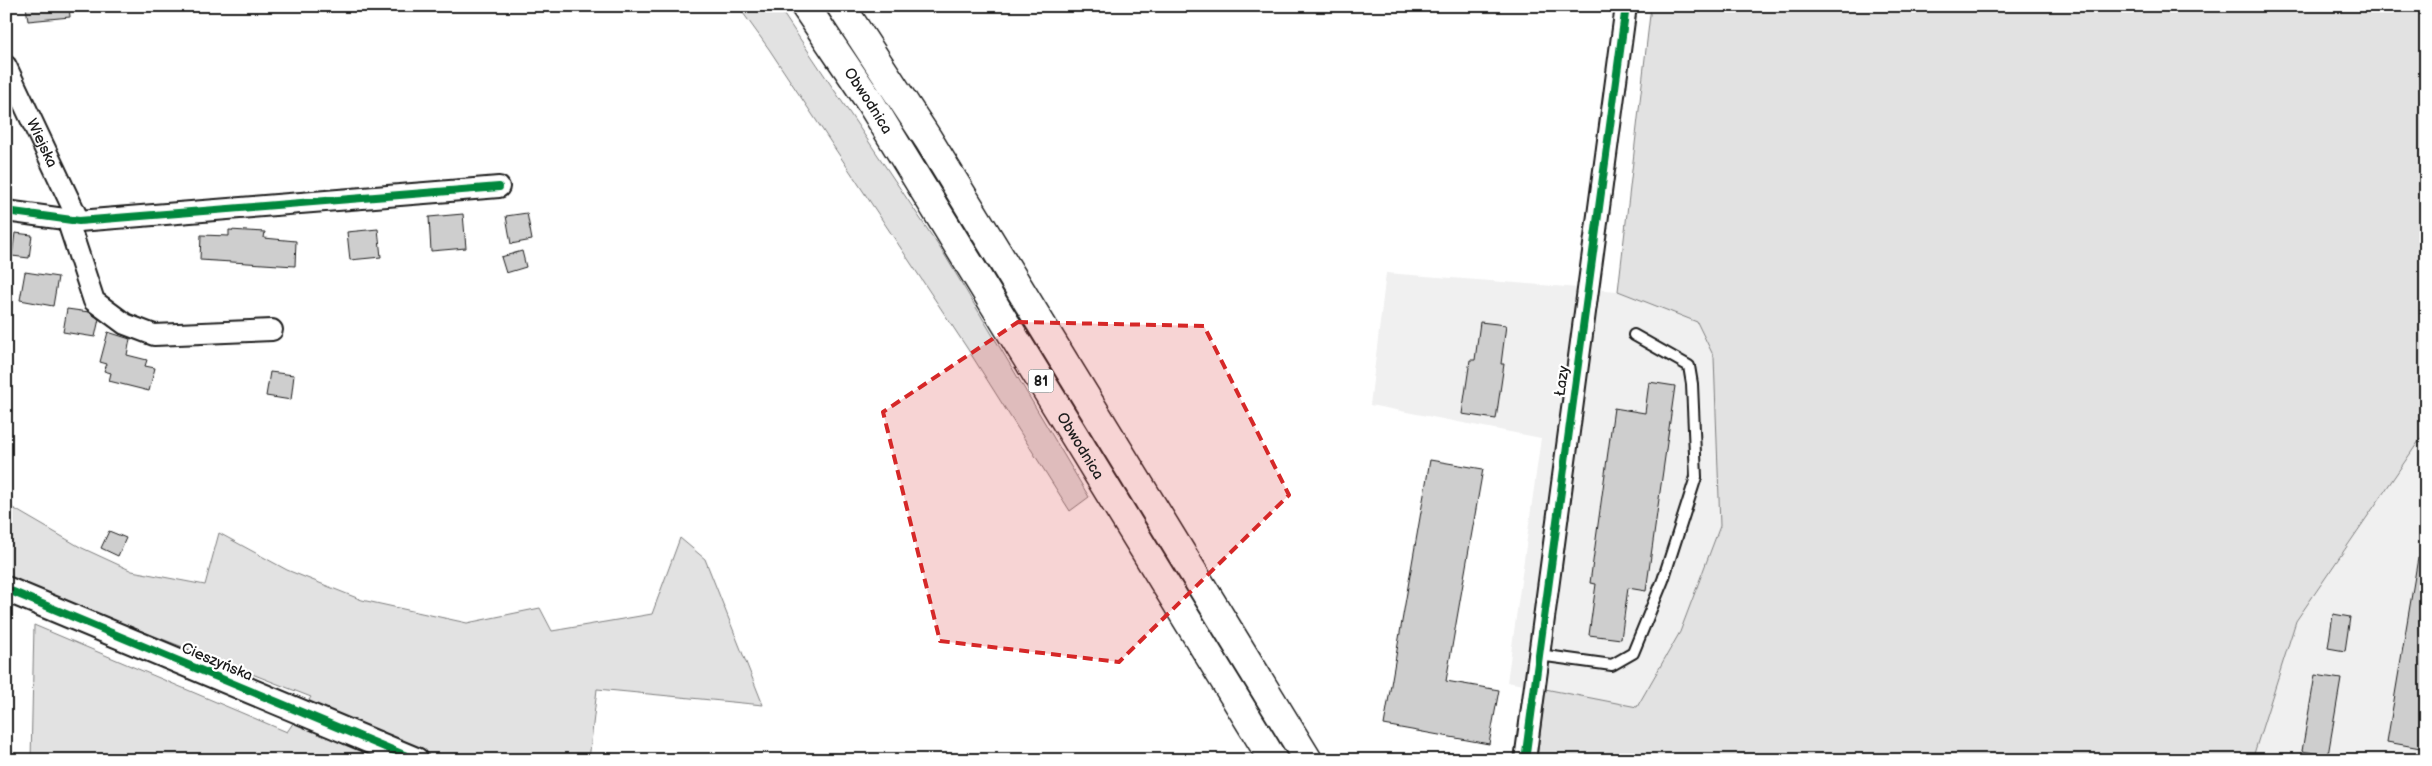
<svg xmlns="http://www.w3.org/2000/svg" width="2432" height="766" font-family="'Balsamiq Sans',sans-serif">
<rect width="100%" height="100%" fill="#fff"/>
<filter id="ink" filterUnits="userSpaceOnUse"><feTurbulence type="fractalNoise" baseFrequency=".02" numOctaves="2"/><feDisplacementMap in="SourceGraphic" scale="10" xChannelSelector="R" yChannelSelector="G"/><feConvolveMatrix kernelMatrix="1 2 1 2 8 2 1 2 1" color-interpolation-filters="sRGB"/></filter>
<g filter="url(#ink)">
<g fill="#f0f0f0">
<polygon points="1386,273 1618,291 1697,322 1714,357 1720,526 1680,632 1637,707 1507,682 1541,438 1370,405"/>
<polygon points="2421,438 2426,438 2426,760 2252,760 2296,621"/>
</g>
<g fill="#e2e2e2" stroke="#7f7f7f">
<polygon points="738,6 778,6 946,257 1089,497 1070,511 967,348 769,49"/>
<polygon points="1651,6 2426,6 2426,438 2421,438 2296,621 2252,760 1537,760 1545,689 1637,707 1680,632 1720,526 1714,357 1697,322 1618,291"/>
<polygon points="6,504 80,547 132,571 205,585 219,533 287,570 362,600 467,623 540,608 552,631 652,614 680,538 705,559 763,705 597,689 589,760 31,760 34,625 287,732 311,697 6,578"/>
</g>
<g fill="#cecece" stroke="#1c1c1c">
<polygon points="26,6 69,6 70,17 28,21"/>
<polygon points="527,213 532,240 511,244 506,216"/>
<polygon points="463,214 466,248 431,251 429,217"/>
<polygon points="378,229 381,257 350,260 347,232"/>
<polygon points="229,230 265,232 264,238 296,241 295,266 200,260 201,235 229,236"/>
<polygon points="15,233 32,235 29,258 12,256"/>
<polygon points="522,251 526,267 506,273 501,257"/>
<polygon points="25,272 58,277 53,306 20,300"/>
<polygon points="67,309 89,312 99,319 95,337 63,332"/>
<polygon points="1480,322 1506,325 1501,364 1504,364 1496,419 1462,414 1470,360 1475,360"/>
<polygon points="108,332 130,339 127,355 147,360 145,366 155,368 149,391 109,381 111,373 104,371 107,364 100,362"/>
<polygon points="270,372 294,375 291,400 266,396"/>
<polygon points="1649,382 1675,386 1646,591 1628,588 1621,639 1589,635 1596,584 1590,583 1614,408 1645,413"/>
<polygon points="1430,460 1483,469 1446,681 1499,690 1489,744 1384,725"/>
<polygon points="109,531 126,538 118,556 101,548"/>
<polygon points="2418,558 2426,559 2426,749 2387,742"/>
<polygon points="2333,614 2350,617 2345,651 2328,648"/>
<polygon points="2315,675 2341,679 2328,755 2302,751"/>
</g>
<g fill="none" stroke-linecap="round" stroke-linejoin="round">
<g stroke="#1c1c1c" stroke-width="14">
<polyline id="service" points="1539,655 1612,665 1633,653 1663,580 1696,477 1692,384 1689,366 1634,335"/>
</g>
<g stroke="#1c1c1c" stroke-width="24">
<g id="minor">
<path id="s1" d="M 6,66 L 79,221"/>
<polyline points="6,211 79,221 499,187"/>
<polyline points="67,219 94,301 125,324 154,335 272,330"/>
<polyline points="1525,760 1626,6"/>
</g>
</g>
<g stroke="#1c1c1c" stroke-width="28">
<polyline id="tertiary" points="6,589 416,760"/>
</g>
<g stroke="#1c1c1c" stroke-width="31">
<g id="primary">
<path id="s2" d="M 805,6 L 870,102 L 1273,760"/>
<polyline points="841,6 928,139 1308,760"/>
</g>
</g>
<use href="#service" stroke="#fff" stroke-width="10"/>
<use href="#minor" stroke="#fff" stroke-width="20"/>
<use href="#tertiary" stroke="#fff" stroke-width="24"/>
<use href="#primary" stroke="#fff" stroke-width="28"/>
<g stroke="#fff" stroke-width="11">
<g id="cycleway">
<polyline points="6,211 79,221 499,187"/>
<polyline points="6,589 416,760"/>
<polyline points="1525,760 1626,6"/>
</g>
</g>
<use href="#cycleway" stroke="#00873e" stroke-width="8"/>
</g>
</g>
<path fill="#d62828" fill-opacity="0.2" stroke="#d62828" stroke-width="4" stroke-dasharray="10 6" stroke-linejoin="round" d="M 1018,322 L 1204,326 L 1289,495 L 1119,662 L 940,641 L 883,412 Z"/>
<g text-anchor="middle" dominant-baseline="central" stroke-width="4.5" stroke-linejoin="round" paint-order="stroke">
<rect fill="#fff" stroke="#606060" stroke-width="1" x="1028.5" y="369.5" width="25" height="23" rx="4"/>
<g font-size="14" font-weight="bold" fill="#1c1c1c">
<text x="1041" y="381">81</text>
</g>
<g font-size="15" fill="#1c1c1c" stroke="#fff">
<text stroke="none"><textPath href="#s2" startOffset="114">Obwodnica</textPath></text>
<text stroke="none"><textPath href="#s1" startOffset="85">Wiejska</textPath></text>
<text transform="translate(1562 381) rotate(-82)">Łazy</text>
<text stroke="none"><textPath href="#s2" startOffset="519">Obwodnica</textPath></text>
<text transform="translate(217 662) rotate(23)">Cieszyńska</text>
</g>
</g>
<rect width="2432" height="766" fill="none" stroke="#fff" stroke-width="25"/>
<rect x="12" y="12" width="2407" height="741" fill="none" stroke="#1c1c1c" stroke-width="2" filter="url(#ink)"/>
</svg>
